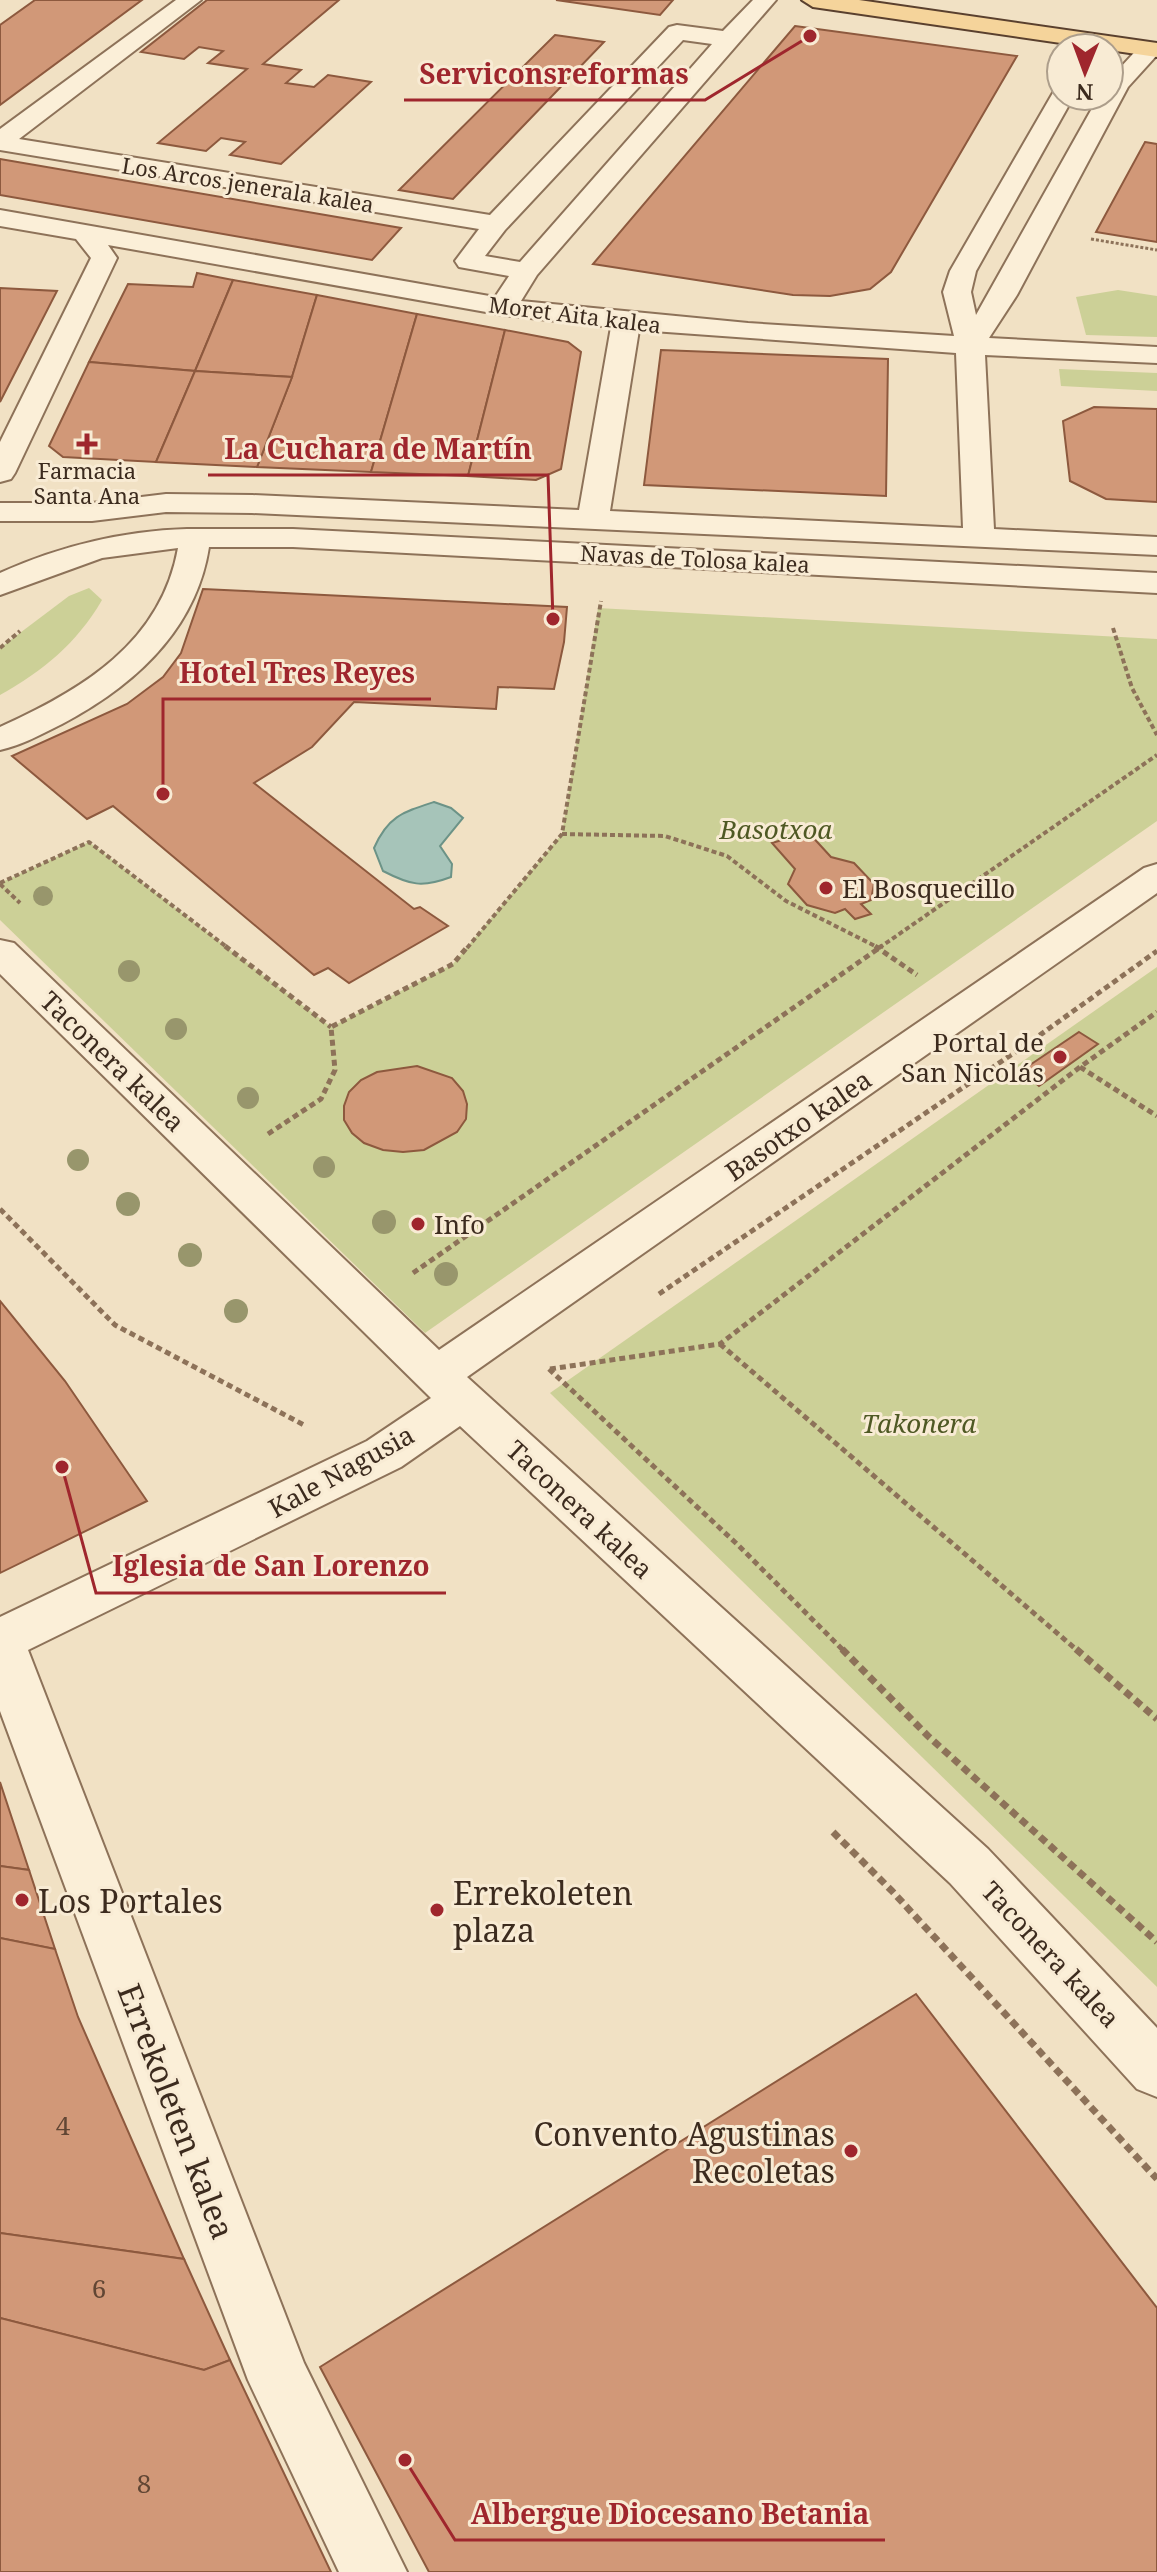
<svg xmlns="http://www.w3.org/2000/svg" width="1157" height="2572" font-family="'Noto Serif',serif">
<rect width="100%" height="100%" fill="#f1e1c4"/>
<g fill="#ccd097">
<polygon points="1118,290 1157,296 1157,337 1086,335 1076,297"/>
<polygon points="1059,369 1157,373 1157,391 1061,386"/>
<path d="M 89,588 L 102,600 C 77,643 43,671 0,695 L 0,648 L 69,596 Z"/>
<polygon points="598,608 1157,639 1157,821 425,1333 0,920 0,883 89,842 331,1027 453,964 562,834"/>
<polygon points="1157,967 1157,1987 550,1393"/>
</g>
<path fill="#a6c4b9" stroke="#6c9387" stroke-width="2" d="M 434,802 L 451,808 L 463,818 L 440,846 L 452,864 L 451,877 C 422,888 410,885 383,871 L 374,848 C 388,816 403,812 434,802 Z"/>
<g fill="#d19878" stroke="#8d593e" stroke-width="2">
<polygon points="35,0 142,0 0,105 0,25"/>
<polygon points="207,0 339,0 263,64 301,70 286,83 314,87 328,75 371,82 281,164 230,155 245,142 221,138 206,151 158,143 247,69 208,63 223,51 199,47 184,59 141,52"/>
<polygon points="556,0 673,0 660,15"/>
<polygon points="795,26 1017,56 891,272 870,289 830,296 793,295 593,264"/>
<polygon points="555,35 604,42 453,199 399,190"/>
<polygon points="1145,142 1157,144 1157,242 1096,232"/>
<polygon points="0,159 401,228 372,260 0,195"/>
<polygon points="197,273 233,280 195,371 89,362 128,284 193,287"/>
<polygon points="233,280 317,295 292,377 195,371"/>
<polygon points="0,288 57,291 0,402"/>
<polygon points="317,295 417,314 371,472 257,467 292,377"/>
<polygon points="417,314 505,330 468,476 371,472"/>
<polygon points="505,330 568,342 581,352 561,469 536,480 468,476"/>
<polygon points="661,350 888,359 886,496 644,485"/>
<polygon points="89,362 195,371 156,462 63,457 49,446"/>
<polygon points="195,371 292,377 257,467 156,462"/>
<polygon points="1094,407 1157,409 1157,502 1106,499 1070,481 1063,421"/>
<polygon points="203,589 567,607 564,642 554,689 498,687 496,709 354,702 312,747 254,783 414,909 420,907 448,926 349,983 328,968 314,975 113,806 87,819 12,756 127,704 163,677 181,653"/>
<polygon points="808,832 831,857 854,863 874,884 871,900 861,904 871,914 855,919 845,909 835,913 807,905 788,884 795,869 772,843"/>
<polygon points="1079,1032 1098,1044 1039,1086 1021,1071"/>
<polygon points="417,1066 452,1078 463,1091 467,1104 466,1119 457,1132 424,1150 403,1152 383,1150 364,1143 352,1133 344,1120 344,1106 349,1092 361,1080 377,1072"/>
<polygon points="0,1301 65,1381 147,1501 0,1573"/>
<polygon points="0,1782 29,1870 0,1866"/>
<polygon points="0,1866 29,1870 55,1949 0,1938"/>
<polygon points="0,1938 55,1949 78,2017 184,2259 0,2233"/>
<polygon points="916,1994 1157,2308 1157,2572 429,2572 320,2367"/>
<polygon points="0,2233 184,2259 230,2360 204,2370 0,2318"/>
<polygon points="0,2318 204,2370 230,2360 331,2572 0,2572"/>
</g>
<g fill="none" stroke-linecap="round" stroke-linejoin="round">
<g stroke="#8d7259" stroke-width="4">
<g id="minor">
<path d="M 176,0 L 201,0 L 19,139 L 490,215 L 669,27 L 677,25 L 723,31 L 753,0 L 776,0 L 537,275 L 521,301 L 748,323 L 954,336 L 943,292 L 950,271 L 1054,91 L 1061,89 L 1061,96 L 1074,96 L 976,271 L 971,292 L 976,315 L 1099,96 L 1109,96 L 1109,80 L 1142,44 L 1157,44 L 1157,55 L 1128,87 L 1017,295 L 989,338 L 1157,347 L 1157,363 L 985,355 L 994,529 L 1157,537 L 1157,555 L 252,513 L 166,512 L 92,521 L 0,521 L 0,503 L 92,503 L 166,494 L 252,495 L 579,510 L 611,327 L 503,315 L 108,245 L 117,258 L 15,473 L 11,479 L 0,482 L 0,442 L 91,258 L 76,239 L 0,226 L 0,210 L 495,297 L 509,276 L 459,267 L 455,261 L 479,229 L 0,150 L 0,129 ZM 683,40 L 712,44 L 520,262 L 485,256 L 505,230 ZM 639,330 L 956,353 L 963,528 L 610,511 Z"/>
<path d="M 187,529 L 293,529 L 1157,573 L 1157,593 L 293,547 L 209,547 C 196,630 134,686 62,724 C 42,734 22,745 0,750 L 0,727 C 82,690 161,643 178,548 L 102,558 L 0,595 L 0,573 C 60,546 122,531 187,529 Z"/>
<polygon points="1157,864 1157,893 467,1377 988,1849 1157,2028 1157,2097 1137,2089 950,1883 460,1426 401,1467 28,1650 304,2363 407,2572 339,2572 248,2380 0,1711 0,1617 367,1441 431,1398 0,974 0,940 14,943 439,1350 1144,868"/>
</g>
</g>
<g stroke="#5a402e" stroke-width="4">
<polygon id="major" points="802,0 859,0 1157,43 1157,57 813,7"/>
</g>
<polyline stroke="#8d7259" stroke-width="3" stroke-dasharray="3 2" stroke-linecap="butt" points="1091,239 1157,250"/>
<g stroke="#8d7259" stroke-width="4" stroke-dasharray="5 3" stroke-linecap="butt">
<polyline points="1113,628 1132,688 1157,735"/>
<polyline points="0,648 20,631"/>
<polyline points="562,834 665,836 727,856 786,901 879,948"/>
<polyline points="0,883 89,842 228,948"/>
<polyline points="0,884 20,903"/>
<polyline points="467,948 562,834 601,601"/>
<polyline points="879,948 1157,755"/>
</g>
<g stroke="#8d7259" stroke-width="5" stroke-dasharray="6 4" stroke-linecap="butt">
<polyline points="225,946 331,1027"/>
<polyline points="875,946 917,975"/>
<polyline points="1080,1067 1157,1116"/>
<polyline points="268,1134 321,1099 335,1070 331,1027 453,964 468,946"/>
<polyline points="0,1209 115,1325 304,1425"/>
<polyline points="413,1273 882,946"/>
<polyline points="659,1294 1033,1040 1157,951"/>
<polyline points="720,1344 1078,1651"/>
<polyline points="549,1369 738,1545 844,1651"/>
<polyline points="550,1369 720,1344 1080,1067 1157,1012"/>
</g>
<g stroke="#8d7259" stroke-width="7" stroke-dasharray="8 5" stroke-linecap="butt">
<polyline points="842,1649 928,1736 1157,1942"/>
<polyline points="1076,1649 1157,1719"/>
<polyline points="833,1832 892,1891 1157,2179"/>
</g>
<use href="#minor" fill="#fbefd8" fill-rule="evenodd"/>
<use href="#major" fill="#f5d49b" fill-rule="evenodd"/>
</g>
<g fill="#98966c">
<circle cx="43" cy="896" r="10"/>
<circle cx="129" cy="971" r="11"/>
<circle cx="176" cy="1029" r="11"/>
<circle cx="248" cy="1098" r="11"/>
<circle cx="78" cy="1160" r="11"/>
<circle cx="324" cy="1167" r="11"/>
<circle cx="128" cy="1204" r="12"/>
<circle cx="384" cy="1222" r="12"/>
<circle cx="190" cy="1255" r="12"/>
<circle cx="446" cy="1274" r="12"/>
<circle cx="236" cy="1311" r="12"/>
</g>
<g fill="#9f262d" stroke="#f8ebd4" stroke-width="3">
<path d="M83 432h8v8h8v8h-8v8h-8v-8h-8v-8h8z"/>
<circle cx="826" cy="888" r="8"/>
<circle cx="1060" cy="1057" r="8"/>
<circle cx="418" cy="1224" r="8"/>
<circle cx="22" cy="1900" r="8"/>
<circle cx="437" cy="1910" r="8"/>
<circle cx="851" cy="2151" r="8"/>
</g>
<g text-anchor="middle" dominant-baseline="central" stroke-width="6" stroke-linejoin="round" paint-order="stroke">
<g font-size="22" fill="#3c2b1e" stroke="#f8ebd4">
<text transform="translate(248 184) rotate(9)">Los Arcos jenerala kalea</text>
<text transform="translate(575 314) rotate(7)">Moret Aita kalea</text>
<text transform="translate(695 558) rotate(3)">Navas de Tolosa kalea</text>
</g>
<g font-size="22" fill="#3c2b1e" stroke="#f8ebd4">
<text x="87" y="470">Farmacia<tspan x="87" dy="25">Santa Ana</tspan></text>
</g>
<g font-size="26" font-style="italic" fill="#4f5924" stroke="#f8ebd4">
<text x="776" y="829">Basotxoa</text>
<text x="919" y="1423">Takonera</text>
</g>
<g font-size="26" fill="#3c2b1e" stroke="#f8ebd4" text-anchor="start">
<text x="842" y="888">El Bosquecillo</text>
<text x="1044" y="1042" text-anchor="end">Portal de<tspan x="1044" dy="30">San Nicolás</tspan></text>
<text x="434" y="1224">Info</text>
</g>
<g font-size="26" fill="#3c2b1e" stroke="#f8ebd4">
<text transform="translate(113 1061) rotate(44)">Taconera kalea</text>
<text transform="translate(798 1125) rotate(-35)">Basotxo kalea</text>
<text transform="translate(341 1471) rotate(-29)">Kale Nagusia</text>
<text transform="translate(580 1509) rotate(43)">Taconera kalea</text>
<text transform="translate(1051 1954) rotate(47)">Taconera kalea</text>
</g>
<g font-size="26" fill="#614634">
<text x="63" y="2125">4</text>
<text x="99" y="2288">6</text>
<text x="144" y="2483">8</text>
</g>
<g font-size="32" fill="#3c2b1e" stroke="#f8ebd4" text-anchor="start">
<text x="453" y="1892">Errekoleten<tspan x="453" dy="37">plaza</tspan></text>
<text x="38" y="1900">Los Portales</text>
<text x="835" y="2133" text-anchor="end">Convento Agustinas<tspan x="835" dy="37">Recoletas</tspan></text>
</g>
<g font-size="32" fill="#3c2b1e" stroke="#f8ebd4">
<text transform="translate(177 2111) rotate(69)">Errekoleten kalea</text>
</g>
</g>
<path fill="none" stroke="#9f262d" stroke-width="3" d="M810 36L705 100H404M553 619L548 475H208M163 794L163 699H431M62 1467L96 1593H446M405 2460L455 2540H885"/>
<g fill="#9f262d" stroke="#f8ebd4" stroke-width="3">
<circle cx="810" cy="36" r="8"/>
<circle cx="553" cy="619" r="8"/>
<circle cx="163" cy="794" r="8"/>
<circle cx="62" cy="1467" r="8"/>
<circle cx="405" cy="2460" r="8"/>
</g>
<g font-size="28" text-anchor="middle" font-weight="bold" fill="#9f262d" stroke="#f8ebd4" stroke-width="6" stroke-linejoin="round" paint-order="stroke">
<text x="554" y="84">Serviconsreformas</text>
<text x="378" y="459">La Cuchara de Martín</text>
<text x="297" y="683">Hotel Tres Reyes</text>
<text x="271" y="1576">Iglesia de San Lorenzo</text>
<text x="670" y="2524">Albergue Diocesano Betania</text>
</g>
<g transform="translate(1085 72) rotate(181)"><circle r="38" fill="#f8ebd4" stroke="#ad9e8b" stroke-width="2"/>
<path d="M0-6L14 30L0 20L-14 30Z" fill="#9f262d"/>
<text y="-12" font-size="22" font-weight="bold" text-anchor="middle" fill="#3c2b1e">N</text>
</g>
</svg>
